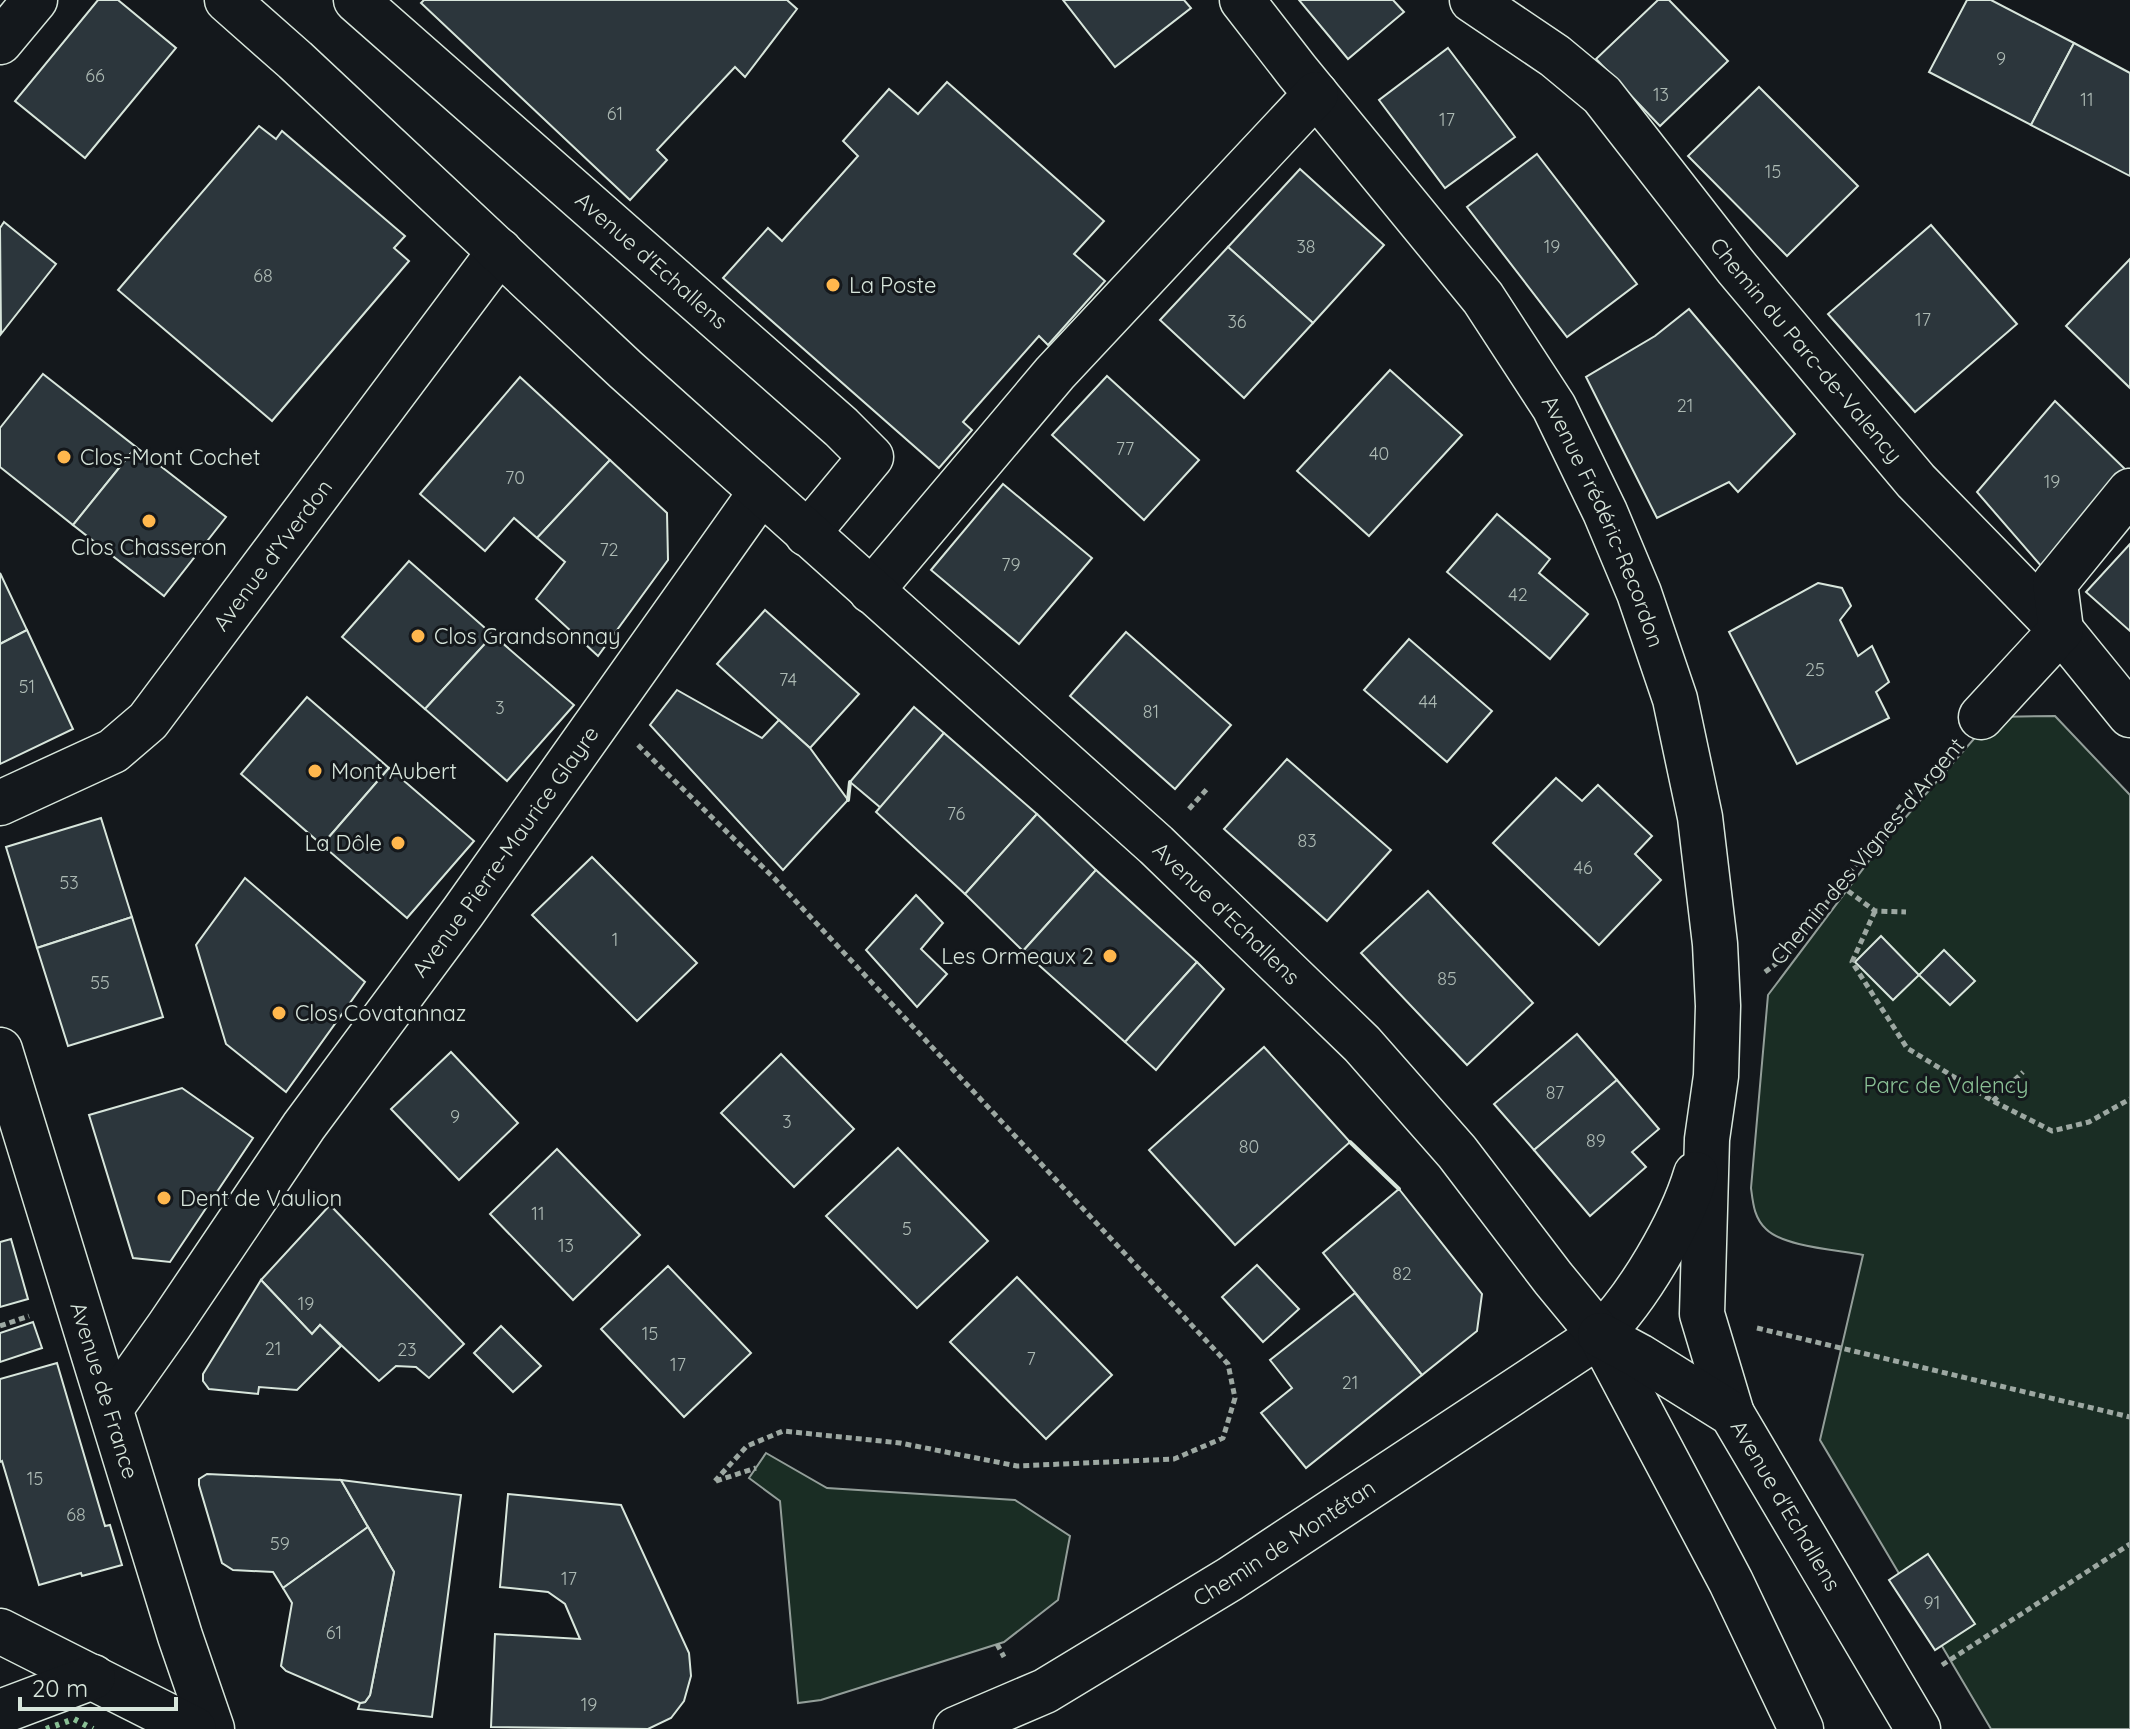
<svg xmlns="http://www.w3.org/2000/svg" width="2130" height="1729" font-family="Quicksand,sans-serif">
<rect width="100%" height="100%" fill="#14181c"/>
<g fill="#1a2d24" stroke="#939e99" stroke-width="2">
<path d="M 2055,716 L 2130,795 L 2130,1729 L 1991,1729 L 1820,1440 L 1863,1255 C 1838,1250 1784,1247 1766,1229 C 1754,1218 1753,1203 1751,1188 L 1768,995 L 1878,849 L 1993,717 Z"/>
<polygon points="766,1453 827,1488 1015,1500 1070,1536 1058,1600 1004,1642 821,1700 798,1703 780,1501 749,1478"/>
</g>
<g fill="#2c363c" stroke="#d8e6dc" stroke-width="2">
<polygon points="98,0 118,0 176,48 85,158 15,101"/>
<polygon points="424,0 787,0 797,9 745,77 735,67 657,150 667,160 630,200 421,3"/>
<polygon points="1063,0 1184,0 1191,8 1115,67"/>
<polygon points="1299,0 1393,0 1404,12 1348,59"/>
<polygon points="1658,0 1669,0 1728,61 1660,126 1596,59"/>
<polygon points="1967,0 1991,0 2074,43 2031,125 1929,72"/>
<polygon points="2074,43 2130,73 2130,176 2031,125"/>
<polygon points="1448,48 1515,137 1445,188 1379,100"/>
<polygon points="947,82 1104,221 1074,254 1105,281 1048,345 1039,336 963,422 972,430 939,468 723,278 768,228 782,241 858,156 843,141 889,89 918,114"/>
<polygon points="1759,87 1858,186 1787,256 1688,156"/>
<polygon points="259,126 276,139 282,131 405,236 394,248 409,261 272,421 118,290"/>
<polygon points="1537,154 1637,284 1567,337 1467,207"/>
<polygon points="1300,169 1384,245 1313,323 1228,247"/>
<polygon points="4,222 56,264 1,334 0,228"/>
<polygon points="1931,225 2017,324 1915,412 1828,314"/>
<polygon points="1228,247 1313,323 1244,398 1160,320"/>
<polygon points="2130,259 2130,388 2066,326"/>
<polygon points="1689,309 1795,434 1738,492 1729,482 1657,518 1586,377 1655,336"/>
<polygon points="1390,370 1462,435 1369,536 1297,471"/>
<polygon points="43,374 136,447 73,525 0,467 0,428"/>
<polygon points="1107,376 1199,460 1144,520 1052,435"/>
<polygon points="520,377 610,460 537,538 514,518 485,551 420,494"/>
<polygon points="2055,401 2126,470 2042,567 1977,492"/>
<polygon points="136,447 226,517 164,596 73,525"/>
<polygon points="610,460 667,513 668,560 598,656 536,599 565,562 537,538"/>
<polygon points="1003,484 1092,558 1019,644 931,570"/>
<polygon points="1497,514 1550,559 1539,573 1588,614 1550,659 1447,572"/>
<polygon points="2130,544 2130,631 2086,592"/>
<polygon points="409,561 493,635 425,709 342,637"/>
<polygon points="0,573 27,630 0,644"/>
<polygon points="1818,583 1842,588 1851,606 1840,620 1858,656 1872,646 1889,682 1876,692 1889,718 1797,764 1729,632"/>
<polygon points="765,610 859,694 810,748 717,664"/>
<polygon points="27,630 73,729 0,764 0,644"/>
<polygon points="1126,632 1231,725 1175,789 1070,696"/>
<polygon points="493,635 574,705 507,781 425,709"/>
<polygon points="1409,639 1492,711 1447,762 1364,690"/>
<polygon points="677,690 762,738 779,720 810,748 848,800 783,870 650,725"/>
<polygon points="307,697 389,768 322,845 241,774"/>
<polygon points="914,707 944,733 881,808 850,782"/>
<polygon points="944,733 1037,814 965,894 876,812"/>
<polygon points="1287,759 1391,850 1327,921 1224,829"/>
<polygon points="389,768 474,841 407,918 322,845"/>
<polygon points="1556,778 1582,801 1598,785 1652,836 1635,854 1661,880 1599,945 1493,843"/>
<polygon points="1037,814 1096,870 1023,951 965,894"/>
<polygon points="101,818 132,917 37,948 6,847"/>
<polygon points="592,857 697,963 637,1021 532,915"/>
<polygon points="1096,870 1197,962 1125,1042 1023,951"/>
<polygon points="245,878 365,982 286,1092 226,1044 196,945"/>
<polygon points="1428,891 1533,1003 1467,1065 1361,953"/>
<polygon points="916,895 943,923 921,949 947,974 917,1007 866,950"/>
<polygon points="132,917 163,1017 68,1046 37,948"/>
<polygon points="1881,936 1919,975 1893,1000 1855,962"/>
<polygon points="1944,950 1975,981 1950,1005 1919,975"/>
<polygon points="1197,962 1224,989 1156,1070 1125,1042"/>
<polygon points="1577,1034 1617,1080 1534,1150 1494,1104"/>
<polygon points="1264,1047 1350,1142 1235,1245 1149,1150"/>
<polygon points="451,1052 518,1123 459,1180 391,1109"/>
<polygon points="781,1054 854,1129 794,1187 721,1113"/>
<polygon points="1617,1080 1659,1129 1632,1152 1646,1167 1590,1216 1534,1150"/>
<polygon points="182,1088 253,1138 170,1262 133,1258 89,1115"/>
<polygon points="898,1148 988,1241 917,1308 826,1216"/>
<polygon points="557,1149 640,1235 573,1300 490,1214"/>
<polygon points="1399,1189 1482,1294 1477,1331 1422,1375 1323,1253"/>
<polygon points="330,1205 464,1344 429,1378 416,1367 396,1366 379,1381 320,1325 312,1334 261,1280"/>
<polygon points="11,1239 28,1299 0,1307 0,1242"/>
<polygon points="1257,1265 1299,1309 1263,1342 1222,1297"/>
<polygon points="668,1266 751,1353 684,1417 601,1329"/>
<polygon points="1017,1277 1112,1375 1046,1439 950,1342"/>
<polygon points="261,1280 312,1334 320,1325 341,1346 297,1390 259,1387 258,1394 209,1389 203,1381 203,1374"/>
<polygon points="1355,1293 1422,1375 1306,1468 1261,1413 1292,1388 1270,1360"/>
<polygon points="33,1322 42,1348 0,1362 0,1333"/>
<polygon points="501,1326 541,1366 513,1392 474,1353"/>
<polygon points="57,1363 105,1526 110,1525 122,1565 82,1576 81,1573 39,1585 2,1461 0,1462 0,1379"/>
<polygon points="207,1474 341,1480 368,1527 283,1588 273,1572 233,1570 222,1563 199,1485 199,1479"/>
<polygon points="341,1480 461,1495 432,1717 358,1709 360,1703 365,1702 370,1695 394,1572"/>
<polygon points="508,1494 621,1505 689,1653 691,1676 684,1701 671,1718 648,1729 491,1727 495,1634 580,1639 565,1604 548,1592 500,1587"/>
<polygon points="368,1527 394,1572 370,1695 365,1702 360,1703 286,1671 281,1666 292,1603 283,1588"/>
<polygon points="1928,1554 1975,1624 1935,1650 1889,1580"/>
</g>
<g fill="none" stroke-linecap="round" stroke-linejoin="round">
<g stroke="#d8e6dc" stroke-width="47">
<g id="minor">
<path id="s1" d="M 356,0 L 841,427 L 871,457 L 807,534"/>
<path id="s2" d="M 1242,0 L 1297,71 L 1483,298 L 1554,407 L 1605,512 L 1639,593 L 1675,699 L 1700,817 L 1715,944 L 1718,1006 L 1716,1076 L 1707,1139 L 1702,1314 L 1732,1414"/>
<path id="s3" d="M 1472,0 L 1555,56 L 1602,95 L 1736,267 L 1916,481 L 2061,630 L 2130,715"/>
<polyline points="0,42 35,0"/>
<polyline points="871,591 1055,373 1316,94"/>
<polyline points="1981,717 2061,630 2055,583 2130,491"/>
<path id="s4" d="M 0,803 L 113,751 L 148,721 L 500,251"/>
<path id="s5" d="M 0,1050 L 180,1636 L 212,1729"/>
<path id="s6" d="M 111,1408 L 169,1326 L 304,1126 L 463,912 L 761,492"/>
<polyline points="0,1631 194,1729"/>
<polyline points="0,1712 93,1677"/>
<path id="s7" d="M 956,1729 L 1045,1691 L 1230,1579 L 1600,1335 C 1638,1298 1681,1224 1696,1174"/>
</g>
</g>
<g stroke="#d8e6dc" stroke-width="47">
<g id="major">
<path id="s8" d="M 227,0 L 295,60 L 626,370 L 1156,845 L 1362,1044 L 1457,1152 L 1553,1278 L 1600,1335 L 1731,1582 L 1801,1729"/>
<path id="s9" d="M 1600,1335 L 1639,1356 L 1732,1414 L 1918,1729"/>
</g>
</g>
<g stroke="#9da8a2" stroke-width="5" stroke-dasharray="6 4" stroke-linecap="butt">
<polyline points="638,745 775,879 1228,1364 1235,1398 1223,1438 1174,1459 1017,1466 900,1443 783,1431 747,1446 715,1481"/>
<polyline points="1189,809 1207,789"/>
<polyline points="1840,885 1875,911 1906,912"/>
<polyline points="1875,911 1852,962 1907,1048 1993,1101 2052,1131 2089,1122 2130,1099"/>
<polyline points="1765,972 1785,957 1914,789 1948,753"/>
<polyline points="1993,1101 2023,1072"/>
<polyline points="0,1326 29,1316"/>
<polyline points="1757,1328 2130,1417"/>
<polyline points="716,1481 756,1468"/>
<polyline points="997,1644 1004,1657"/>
<polyline points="1942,1665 2130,1544"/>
</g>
<use href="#minor" stroke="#14181c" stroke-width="44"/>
<use href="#major" stroke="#14181c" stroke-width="44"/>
<polyline stroke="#8ac095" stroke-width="6" stroke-dasharray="4 6" stroke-linecap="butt" points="46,1729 74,1719 93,1729"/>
<g stroke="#d8e6dc" stroke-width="4">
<polyline points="848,800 850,782"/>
<polyline points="1350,1142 1399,1189"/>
</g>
</g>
<g fill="#ffb74d" stroke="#14181c" stroke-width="3">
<circle cx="833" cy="285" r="8"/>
<circle cx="64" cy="457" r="8"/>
<circle cx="149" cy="521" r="8"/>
<circle cx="418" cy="636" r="8"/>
<circle cx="315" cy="771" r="8"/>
<circle cx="398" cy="843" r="8"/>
<circle cx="1110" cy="956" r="8"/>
<circle cx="279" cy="1013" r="8"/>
<circle cx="164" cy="1198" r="8"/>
</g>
<g text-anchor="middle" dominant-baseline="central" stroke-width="6" stroke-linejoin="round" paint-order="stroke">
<g font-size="18" fill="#adbab4">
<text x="2001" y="58">9</text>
<text x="95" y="75">66</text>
<text x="1661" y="94">13</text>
<text x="2087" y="99">11</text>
<text x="615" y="113">61</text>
<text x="1447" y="119">17</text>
<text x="1773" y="171">15</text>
<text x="1306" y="246">38</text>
<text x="1552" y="246">19</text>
<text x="263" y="275">68</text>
<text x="1923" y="319">17</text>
<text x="1237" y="321">36</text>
<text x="1685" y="405">21</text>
<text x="1125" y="448">77</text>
<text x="1379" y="453">40</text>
<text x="515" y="477">70</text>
<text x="2052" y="481">19</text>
<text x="609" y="549">72</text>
<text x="1011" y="564">79</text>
<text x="1518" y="594">42</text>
<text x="1815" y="669">25</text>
<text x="788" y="679">74</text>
<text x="27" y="686">51</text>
<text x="1428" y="701">44</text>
<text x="500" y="707">3</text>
<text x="1151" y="711">81</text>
<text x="956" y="813">76</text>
<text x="1307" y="840">83</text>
<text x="1583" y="867">46</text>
<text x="69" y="882">53</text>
<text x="615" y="939">1</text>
<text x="1447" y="978">85</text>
<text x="100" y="982">55</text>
<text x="1555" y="1092">87</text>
<text x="455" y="1116">9</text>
<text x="787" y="1121">3</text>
<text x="1596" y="1140">89</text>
<text x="1249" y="1146">80</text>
<text x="538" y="1213">11</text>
<text x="907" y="1228">5</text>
<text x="566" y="1245">13</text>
<text x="1402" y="1273">82</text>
<text x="306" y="1303">19</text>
<text x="650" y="1333">15</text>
<text x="273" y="1348">21</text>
<text x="407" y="1349">23</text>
<text x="1031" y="1358">7</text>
<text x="678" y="1364">17</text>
<text x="1350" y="1382">21</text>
<text x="35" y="1478">15</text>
<text x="76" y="1514">68</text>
<text x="280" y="1543">59</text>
<text x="569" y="1578">17</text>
<text x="1932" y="1602">91</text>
<text x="334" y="1632">61</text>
<text x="589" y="1704">19</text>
</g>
<g font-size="22" fill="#d8e6dc" stroke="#14181c">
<text stroke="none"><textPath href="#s1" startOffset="394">Avenue d'Echallens</textPath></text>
<text stroke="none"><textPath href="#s3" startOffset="488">Chemin du Parc-de-Valency</textPath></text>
<text stroke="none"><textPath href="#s2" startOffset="638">Avenue Frédéric-Recordon</textPath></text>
<text stroke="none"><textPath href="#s4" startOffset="378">Avenue d'Yverdon</textPath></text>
<text transform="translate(1867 851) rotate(-50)">Chemin des Vignes-d'Argent</text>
<text stroke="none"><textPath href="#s6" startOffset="682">Avenue Pierre-Maurice Glayre</textPath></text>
<text stroke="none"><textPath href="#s8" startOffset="1354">Avenue d'Echallens</textPath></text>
<text stroke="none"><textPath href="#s5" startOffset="356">Avenue de France</textPath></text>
<text stroke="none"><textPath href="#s9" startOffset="260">Avenue d'Echallens</textPath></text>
<text stroke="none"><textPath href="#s7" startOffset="378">Chemin de Montétan</textPath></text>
</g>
<g font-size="22" fill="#d8e6dc" stroke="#14181c" text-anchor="start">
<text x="849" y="285">La Poste</text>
<text x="80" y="457">Clos-Mont Cochet</text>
<text x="149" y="547" text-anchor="middle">Clos Chasseron</text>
<text x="434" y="636">Clos Grandsonnay</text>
<text x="331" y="771">Mont Aubert</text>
<text x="382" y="843" text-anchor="end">La Dôle</text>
<text x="1094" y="956" text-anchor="end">Les Ormeaux 2</text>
<text x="295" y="1013">Clos Covatannaz</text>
<text x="180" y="1198">Dent de Vaulion</text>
</g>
<g font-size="22" fill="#8ac095" stroke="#14181c">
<text x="1946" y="1085">Parc de Valency</text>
</g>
</g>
<path d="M20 1697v12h156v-12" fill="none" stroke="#d8e6dc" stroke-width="4"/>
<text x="32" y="1697" font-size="24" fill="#d8e6dc" stroke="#14181c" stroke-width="6" paint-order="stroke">20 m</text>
</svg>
